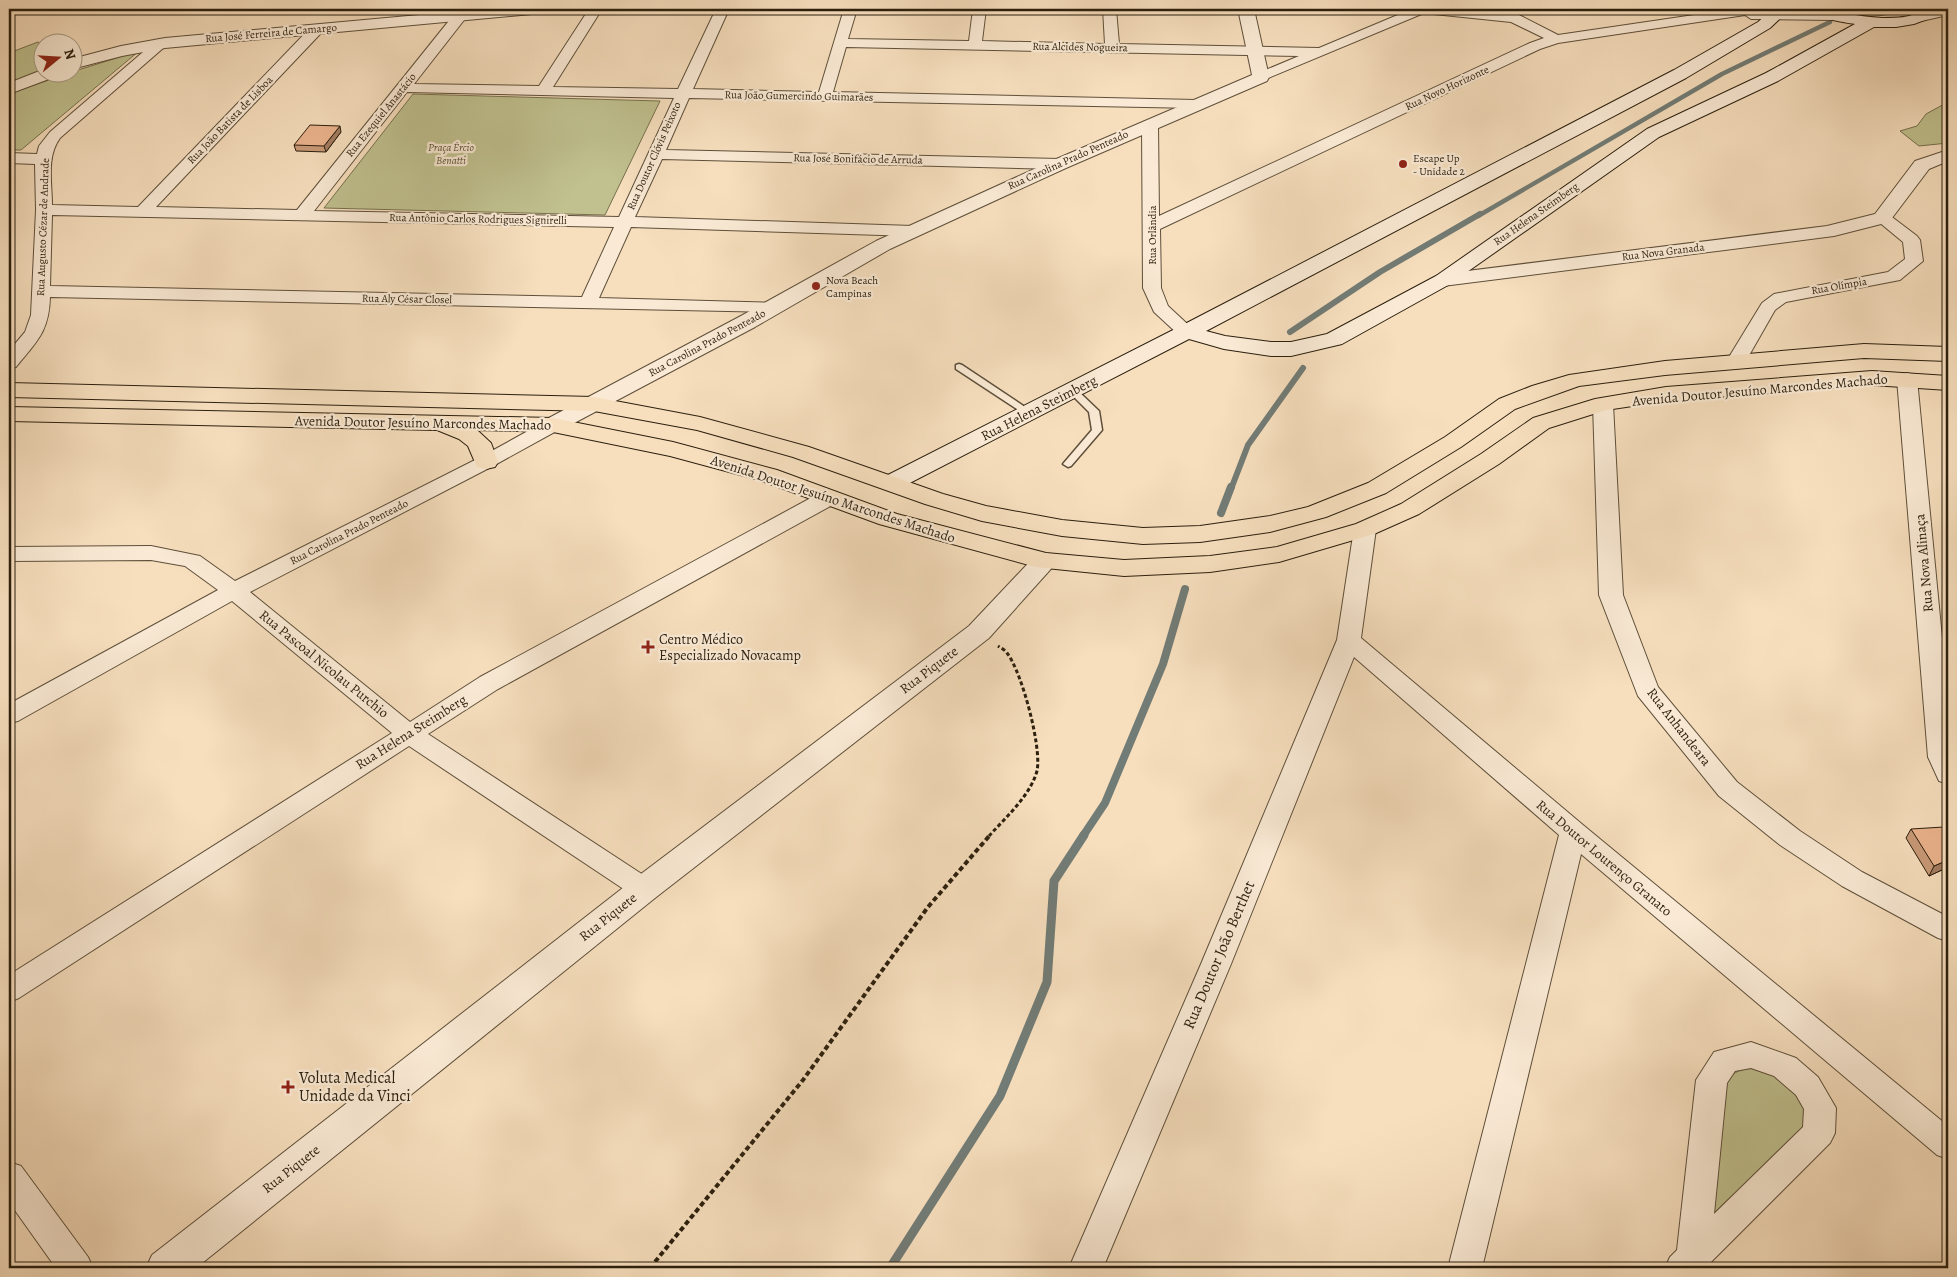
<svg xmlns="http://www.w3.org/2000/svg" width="1957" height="1277" font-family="Alegreya,serif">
<rect width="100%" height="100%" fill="#f7dfbe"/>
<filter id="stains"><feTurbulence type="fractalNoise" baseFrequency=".004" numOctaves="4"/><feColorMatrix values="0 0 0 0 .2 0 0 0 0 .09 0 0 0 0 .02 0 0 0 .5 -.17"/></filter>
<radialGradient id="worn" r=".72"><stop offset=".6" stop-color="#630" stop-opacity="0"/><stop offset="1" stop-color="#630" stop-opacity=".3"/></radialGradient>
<g fill="#c0c18f" stroke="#76704e">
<path d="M 1827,9 L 1908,9 C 1885,18 1849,20 1827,9 Z"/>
<polygon points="38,42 42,44 42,70 9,83 9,53"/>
<polygon points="139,51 21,150 9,150 9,94 65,74"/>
<polygon points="413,94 660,101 605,215 324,208"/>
<polygon points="1948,102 1948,143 1919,146 1900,131 1917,126 1926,114"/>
<path d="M 1755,1068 L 1782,1076 L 1808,1106 L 1805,1126 L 1711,1216 L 1726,1081 C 1734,1071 1742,1069 1755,1068 Z"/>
</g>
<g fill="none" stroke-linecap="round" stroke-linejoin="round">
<g stroke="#727c76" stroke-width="4.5">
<polyline points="1846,14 1856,9"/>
<polyline points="1478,216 1722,74 1830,22"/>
</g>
<g stroke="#727c76" stroke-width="6">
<polyline points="1290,332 1380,272 1480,214"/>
<polyline points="1231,489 1248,445 1303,368"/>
</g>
<g stroke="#727c76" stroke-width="8">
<polyline points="1221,513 1231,487"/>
<polyline points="1083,836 1105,803 1163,664 1185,589"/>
</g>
<polyline stroke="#727c76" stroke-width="9" points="890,1268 1000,1096 1047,982 1054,881 1084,835"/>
<g stroke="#5e4f3a" stroke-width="3">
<g id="service">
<polygon points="959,364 962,365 1034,413 1032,415 1026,415 956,369 956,365"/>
<polygon points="1073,388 1076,389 1099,411 1102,430 1071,466 1068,467 1063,464 1092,430 1089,412 1068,391"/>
</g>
</g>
<g stroke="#5e4f3a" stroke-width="2">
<g id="minor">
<path d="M 589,9 L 602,9 L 553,87 L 678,89 L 716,9 L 729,9 L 693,89 L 819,92 L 844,9 L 857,9 L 848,39 L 969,41 L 973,9 L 986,9 L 982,41 L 1105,44 L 1103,9 L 1116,9 L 1119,44 L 1319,48 L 1412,9 L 1460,9 L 1504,13 L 1502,9 L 1514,9 L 1519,15 L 1558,35 L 1735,9 L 1832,12 L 1839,16 L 1832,20 L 1751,19 L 1745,15 L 1558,43 L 1540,49 L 1160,229 L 1161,288 L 1168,306 L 1196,332 L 1194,336 L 1187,338 L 1180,336 L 1154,312 L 1143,288 L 1142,124 L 1145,121 L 1155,121 L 1158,124 L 1159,216 L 1530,43 L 1544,38 L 1511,22 L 1424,13 L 1261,81 L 1256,80 L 1254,77 L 1256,74 L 1299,56 L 846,47 L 833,92 L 1196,100 L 1201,101 L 1203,104 L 1201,107 L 1196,108 L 689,98 L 666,150 L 1060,159 L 1066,161 L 1068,164 L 1066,167 L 1060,169 L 662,159 L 635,217 L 913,226 L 919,227 L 921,231 L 919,235 L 913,236 L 631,227 L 599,298 L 779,303 L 782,307 L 779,311 L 773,312 L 50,297 C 49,332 37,341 16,367 L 9,369 L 9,351 L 25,332 L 31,315 L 36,210 L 35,164 L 9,163 L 9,153 L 37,154 L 39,146 L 50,132 L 157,40 L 162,39 L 169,43 L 60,138 C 46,158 52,182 52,205 L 138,207 L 313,25 L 323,25 L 325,28 L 323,31 L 156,207 L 297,210 L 456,12 L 461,11 L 468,15 L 414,84 L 539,86 ZM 407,92 L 674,98 L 619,217 L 314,211 ZM 52,215 L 614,227 L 582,297 L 50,286 Z"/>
<polygon points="1940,9 1948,9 1948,15 1917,22 1910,18 1912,15"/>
<polygon points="1882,213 1888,214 1917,236 1920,240 1923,261 1900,280 1786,302 1775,310 1743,366 1736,368 1729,366 1726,362 1762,303 1774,294 1888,272 1905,259 1903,242 1874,218 1876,214"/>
<polygon points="1907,373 1914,375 1917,379 1948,700 1948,784 1939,781 1928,757 1897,379 1900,375"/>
<polygon points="1603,398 1610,400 1613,404 1623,595 1658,687 1737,782 1800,831 1862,872 1948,917 1948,941 1938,938 1842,886 1780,845 1719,796 1638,696 1599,595 1593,404 1596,400"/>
<polygon points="553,419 560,421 563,425 560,429 493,466 250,592 410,722 480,677 820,493 828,492 836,493 839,498 836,503 498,689 428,734 654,882 658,889 654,896 644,900 634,896 409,746 19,998 9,1002 9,975 392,733 232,601 18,721 9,723 9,704 218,590 185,566 151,560 9,561 9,547 151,546 200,556 235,581 479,458 546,421"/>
<polygon points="1365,522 1373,524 1376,529 1361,638 1583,825 1948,1126 1948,1159 1937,1155 1581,854 1482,1268 1448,1268 1559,835 1354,657 1231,964 1103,1268 1069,1268 1201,964 1337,640 1354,529 1357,524"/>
<path d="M 1751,1042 L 1796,1058 L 1818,1077 L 1836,1108 L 1835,1133 L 1830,1143 L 1705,1268 L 1665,1268 L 1670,1257 L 1677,1250 L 1696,1080 L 1714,1052 ZM 1751,1068 L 1774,1076 L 1796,1095 L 1804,1109 L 1803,1127 L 1714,1214 L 1727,1083 L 1735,1071 Z"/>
<polygon points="9,1162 21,1166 88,1257 93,1268 56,1268 9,1202"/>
</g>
</g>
<g stroke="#5e4f3a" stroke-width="2">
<g id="tertiary">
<polygon points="485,9 540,9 537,12 532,14 165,48 122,56 72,69 72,59 121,46 165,38"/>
<polygon points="1238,9 1254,9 1269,77 1267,81 1066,168 890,249 755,327 561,430 553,432 545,430 541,425 545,420 739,317 876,241 1054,160 1252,75"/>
<polygon points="42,70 42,72 59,72 57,76 9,94 9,83"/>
<polygon points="1948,150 1948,161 1929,169 1889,222 1834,236 1443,286 1436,284 1433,280 1436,276 1443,274 1827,226 1875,214 1915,161"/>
<polygon points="1045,553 1054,555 1058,561 989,638 655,898 196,1268 146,1268 152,1255 633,880 969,626 1036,555"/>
</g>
</g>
<g stroke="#2b1f0e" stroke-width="2">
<path id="secondary" d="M 1773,9 L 1790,9 L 1770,28 L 1686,78 L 1206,331 L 1225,336 L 1271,342 L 1291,342 L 1327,334 L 1436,276 L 1647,129 L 1766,73 L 1855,24 C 1843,22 1814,18 1808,9 C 1833,9 1857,17 1882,18 C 1891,18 1901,18 1909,16 C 1924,12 1921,8 1939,9 L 1927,19 L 1914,24 L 1896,27 L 1874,27 L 1778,81 L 1659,137 L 1450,284 L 1342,344 L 1291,356 L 1271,356 L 1224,349 L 1189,339 L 900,488 L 891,490 L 882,488 L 879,483 L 882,478 L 1179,327 L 1674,70 L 1758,22 Z"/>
</g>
<g stroke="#2b1f0e" stroke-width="2">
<g id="primary">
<polygon points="1864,344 1948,347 1948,361 1864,358 1665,375 1579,386 1515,409 1461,447 1386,493 1326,517 1270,532 1200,542 1143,544 1062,536 982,521 925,504 793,457 697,430 594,411 9,397 9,383 594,397 700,417 809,447 943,494 986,506 1062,520 1143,528 1200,526 1270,516 1308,507 1368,483 1445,437 1499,399 1532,386 1569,375 1665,361"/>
<polygon points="1872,371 1948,376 1948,390 1872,385 1666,401 1606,410 1549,428 1499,464 1419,514 1374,534 1279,562 1210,572 1124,576 1036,567 879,524 759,480 670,456 553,432 477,430 491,443 498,462 495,467 486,469 477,467 468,446 459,439 437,430 9,421 9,407 553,418 673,442 777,470 897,514 1046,553 1124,560 1210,556 1277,547 1356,524 1401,504 1481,454 1533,418 1595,399 1666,387"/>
</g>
</g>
<path stroke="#2b1f0e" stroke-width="3" stroke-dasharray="4 2.5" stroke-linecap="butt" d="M 989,836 C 1006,817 1030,796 1037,771 C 1042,748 1022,672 1007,653 C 1005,650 1001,648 998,646"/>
<polyline stroke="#2b1f0e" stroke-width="4" stroke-dasharray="5 3" stroke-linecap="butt" points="650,1268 803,1080 928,907 990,835"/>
<use href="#service" fill="#faead5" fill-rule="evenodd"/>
<use href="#minor" fill="#faead5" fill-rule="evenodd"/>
<use href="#tertiary" fill="#faead5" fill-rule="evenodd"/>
<use href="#secondary" fill="#faead5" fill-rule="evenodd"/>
<use href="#primary" fill="#f7dfbe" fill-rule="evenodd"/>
</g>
<g fill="#ca9b79" stroke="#2b1f0e">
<polygon points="341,132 326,152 296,151 294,145"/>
<polygon points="1911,829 1944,869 1929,876 1906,838"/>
</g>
<g fill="#a47e63" stroke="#2b1f0e">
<polygon points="340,126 341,132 326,152 324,146"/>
<polygon points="1948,860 1948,865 1944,869 1929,876 1934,866"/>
</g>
<g fill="#ebb48d" stroke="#2b1f0e">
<polygon points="310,125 340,126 324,146 294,145"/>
<polygon points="1944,827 1948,835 1948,860 1934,866 1911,829"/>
</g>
<g fill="#8f2418" stroke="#faead5" stroke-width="2">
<circle cx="1403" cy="164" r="5"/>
<circle cx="816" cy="286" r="5"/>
<path d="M645.5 639.5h5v5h5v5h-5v5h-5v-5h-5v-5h5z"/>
<path d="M285.5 1079.5h5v5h5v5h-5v5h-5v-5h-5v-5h5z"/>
</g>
<g text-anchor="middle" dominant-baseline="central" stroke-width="4.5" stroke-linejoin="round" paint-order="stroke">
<g font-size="11" fill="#2b1f0e" stroke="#faead5">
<text transform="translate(271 33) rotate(-5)">Rua José Ferreira de Camargo</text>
<text transform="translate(1080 47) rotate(1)">Rua Alcides Nogueira</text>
<text transform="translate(1447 88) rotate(-25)">Rua Novo Horizonte</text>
<text transform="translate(799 96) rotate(1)">Rua João Gumercindo Guimarães</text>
<text transform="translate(381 115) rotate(-51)">Rua Ezequiel Anastácio</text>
<text transform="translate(230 120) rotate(-46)">Rua João Batista de Lisboa</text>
<text transform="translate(654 156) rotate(-66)">Rua Doutor Clóvis Peixoto</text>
<text transform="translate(858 159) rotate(1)">Rua José Bonifácio de Arruda</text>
<text transform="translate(1068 160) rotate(-24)">Rua Carolina Prado Penteado</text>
<text transform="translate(1536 214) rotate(-35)">Rua Helena Steimberg</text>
<text transform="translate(478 219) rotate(1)">Rua Antônio Carlos Rodrigues Signirelli</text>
<text transform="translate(43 227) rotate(-88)">Rua Augusto Cézar de Andrade</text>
<text transform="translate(1152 235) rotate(-90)">Rua Orlândia</text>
<text transform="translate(1663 252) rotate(-7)">Rua Nova Granada</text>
<text transform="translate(1839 286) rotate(-10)">Rua Olímpia</text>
<text transform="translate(407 299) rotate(1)">Rua Aly César Closel</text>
<text transform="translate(707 343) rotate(-28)">Rua Carolina Prado Penteado</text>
<text transform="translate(349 532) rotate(-27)">Rua Carolina Prado Penteado</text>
</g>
<g font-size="11" font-style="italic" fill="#585035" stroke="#faead5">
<text x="451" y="147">Praça Ércio<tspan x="451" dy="13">Benatti</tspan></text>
</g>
<g font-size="11" fill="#2b1f0e" stroke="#faead5" text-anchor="start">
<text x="1413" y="158">Escape Up<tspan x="1413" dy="13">- Unidade 2</tspan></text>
<text x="826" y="280">Nova Beach<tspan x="826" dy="13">Campinas</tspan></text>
</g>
<g font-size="14" fill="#2b1f0e" stroke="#faead5">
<text transform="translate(1760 390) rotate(-5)">Avenida Doutor Jesuíno Marcondes Machado</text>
<text transform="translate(1039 408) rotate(-27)">Rua Helena Steimberg</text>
<text transform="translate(423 423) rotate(1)">Avenida Doutor Jesuíno Marcondes Machado</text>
<text transform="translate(833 499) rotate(18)">Avenida Doutor Jesuíno Marcondes Machado</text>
<text transform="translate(1924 563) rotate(-95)">Rua Nova Alinaça</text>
<text transform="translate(324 664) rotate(39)">Rua Pascoal Nicolau Purchio</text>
<text transform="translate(929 670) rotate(-37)">Rua Piquete</text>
<text transform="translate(1679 727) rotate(52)">Rua Anhandeara</text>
<text transform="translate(411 732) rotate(-32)">Rua Helena Steimberg</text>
<text transform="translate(1604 858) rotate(40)">Rua Doutor Lourenço Granato</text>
<text transform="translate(608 917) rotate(-38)">Rua Piquete</text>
<text transform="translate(291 1169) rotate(-38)">Rua Piquete</text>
</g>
<g font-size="14" fill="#2b1f0e" stroke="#faead5" text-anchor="start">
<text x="659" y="639">Centro Médico<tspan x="659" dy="16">Especializado Novacamp</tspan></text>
</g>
<g font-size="16" fill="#2b1f0e" stroke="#faead5">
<text transform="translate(1219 955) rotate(-67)">Rua Doutor João Berthet</text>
</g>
<g font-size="16" fill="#2b1f0e" stroke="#faead5" text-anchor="start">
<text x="299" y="1078">Voluta Medical<tspan x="299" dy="18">Unidade da Vinci</tspan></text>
</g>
</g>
<rect width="1957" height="1277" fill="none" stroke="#f7dfbe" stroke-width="30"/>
<rect x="10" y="10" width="1937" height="1257" fill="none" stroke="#2b1f0e" stroke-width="2.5"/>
<rect x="15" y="15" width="1927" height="1247" fill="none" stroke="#2b1f0e"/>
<g transform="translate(58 58) rotate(72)"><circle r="24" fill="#faead5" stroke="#a79985"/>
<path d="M0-4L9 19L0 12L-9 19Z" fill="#8f2418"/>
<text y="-8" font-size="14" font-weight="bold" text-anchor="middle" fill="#2b1f0e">N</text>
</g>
<rect width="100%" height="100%" filter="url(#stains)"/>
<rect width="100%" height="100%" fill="url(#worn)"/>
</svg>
